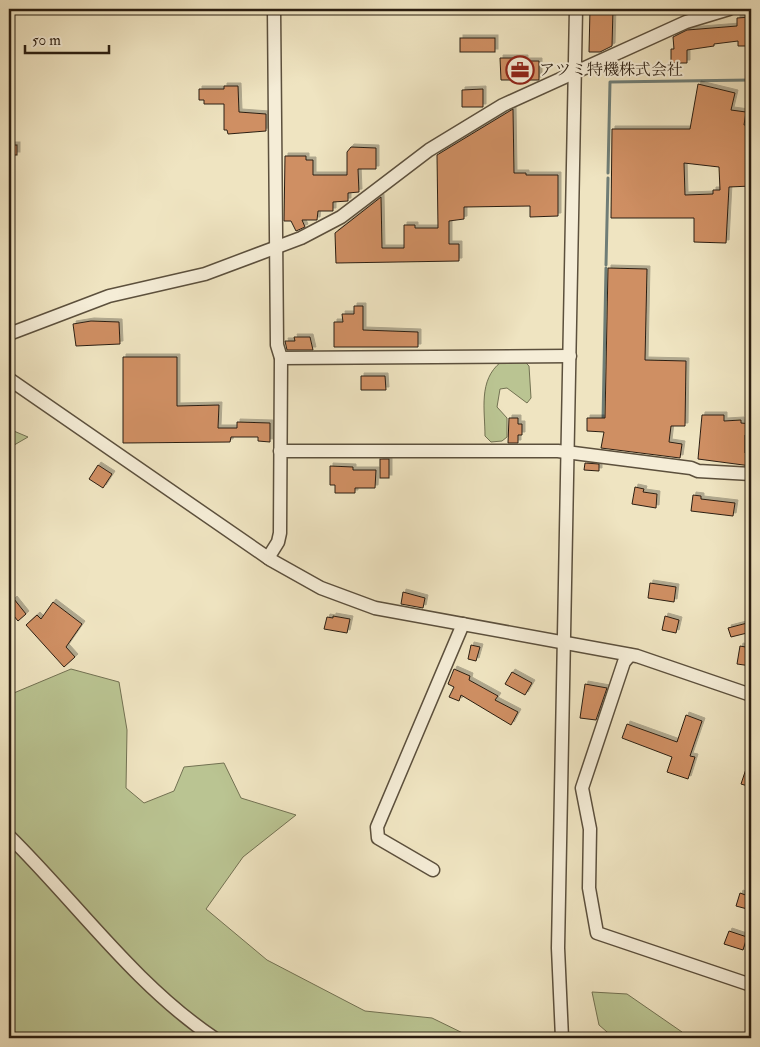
<svg xmlns="http://www.w3.org/2000/svg" width="760" height="1047" font-family="'IM FELL Double Pica','Noto Serif JP',serif">
<defs>
<filter id="shadow"><feDropShadow dx="3" dy="-3" stdDeviation="0" flood-color="#0004"/></filter>
</defs>
<rect width="100%" height="100%" fill="#efe4c1"/>
<filter id="stains"><feTurbulence type="fractalNoise" baseFrequency=".004" numOctaves="4"/><feColorMatrix values="0 0 0 0 .2 0 0 0 0 .09 0 0 0 0 .02 0 0 0 .5 -.17"/></filter>
<radialGradient id="worn" r=".72"><stop offset=".6" stop-color="#630" stop-opacity="0"/><stop offset="1" stop-color="#630" stop-opacity=".3"/></radialGradient>
<g fill="#bac492" stroke="#727152">
<path d="M 501,362 L 525,362 L 529,366 L 531,398 L 527,403 L 507,388 L 500,389 L 497,407 L 507,418 L 507,437 L 502,441 L 491,442 L 485,436 C 485,410 478,380 501,362 Z"/>
<polygon points="9,429 28,437 9,448"/>
<polygon points="71,669 119,682 127,730 126,788 144,803 174,791 184,767 224,763 241,798 296,815 243,857 206,909 267,960 365,1011 432,1018 473,1038 9,1038 9,695"/>
<polygon points="592,992 627,994 682,1032 683,1038 614,1038 599,1025"/>
</g>
<g fill="none" stroke-linecap="round" stroke-linejoin="round">
<g stroke="#6f7d76" stroke-width="3">
<polyline points="608,173 610,82 751,80"/>
<polyline points="606,265 608,178"/>
<polyline points="603,421 606,268"/>
<polyline points="217,1035 225,1038"/>
</g>
</g>
<g fill="#cf8f64" stroke="#2b1e11" fill-rule="evenodd" filter="url(#shadow)">
<polygon points="590,9 613,9 612,46 600,52 589,52"/>
<polygon points="751,17 751,46 738,46 738,41 714,44 714,46 687,50 687,63 671,63 671,49 674,49 673,37 687,30 737,26 737,18"/>
<rect x="460" y="38" width="35" height="14"/>
<polygon points="500,58 525,58 525,61 539,61 539,80 501,80"/>
<path d="M 698,84 L 735,93 L 731,110 L 746,112 L 744,125 L 751,125 L 751,186 L 729,187 L 726,243 L 694,242 L 694,218 L 611,218 L 612,129 L 690,129 ZM 684,163 L 719,167 L 720,190 L 713,190 L 713,194 L 685,195 Z"/>
<polygon points="224,86 238,86 239,112 266,114 266,131 228,134 227,130 224,130 224,104 204,104 204,100 199,100 199,89 224,89"/>
<polygon points="483,89 483,107 462,107 462,90"/>
<polygon points="513,109 514,173 526,173 526,175 558,175 558,216 530,217 530,206 464,207 464,219 449,221 449,244 459,244 459,261 336,263 335,233 381,197 382,248 404,248 404,225 415,225 415,228 438,228 437,155"/>
<rect x="9" y="145" width="8" height="10"/>
<polygon points="351,147 376,148 376,169 358,169 359,192 348,193 348,201 333,202 333,211 318,211 317,220 302,220 305,227 296,231 291,221 284,221 285,156 306,156 306,160 313,160 313,175 347,175 347,152"/>
<polygon points="608,268 647,269 645,360 686,361 685,426 671,426 669,442 682,444 680,458 601,448 604,432 587,431 587,418 605,418"/>
<polygon points="354,306 363,306 363,330 418,332 418,347 334,347 334,322 343,322 342,314 354,314"/>
<polygon points="91,321 119,322 120,344 76,346 73,324"/>
<polygon points="294,337 310,337 313,350 287,350 285,341 295,341"/>
<polygon points="123,357 177,357 177,406 219,405 218,428 237,428 237,422 270,423 270,442 258,441 258,437 231,437 230,442 123,443"/>
<polygon points="361,376 385,376 386,390 361,390"/>
<polygon points="702,415 724,415 724,421 741,420 741,423 751,424 751,435 745,435 745,453 751,453 751,466 698,459"/>
<polygon points="509,418 518,418 518,424 522,424 522,435 518,435 518,443 508,443"/>
<rect x="380" y="459" width="9" height="19"/>
<polygon points="585,463 599,464 599,471 584,470"/>
<polygon points="98,465 112,474 103,488 89,479"/>
<polygon points="330,466 353,467 353,470 376,470 375,488 355,488 355,493 335,493 335,485 330,485"/>
<polygon points="635,487 644,489 643,492 657,494 656,508 632,504"/>
<polygon points="693,495 701,496 701,499 735,503 733,516 691,511"/>
<polygon points="650,583 676,587 674,602 648,598"/>
<polygon points="403,592 425,598 423,608 401,604"/>
<polygon points="14,599 26,614 18,621 9,610 9,604"/>
<polygon points="53,602 82,624 66,647 75,657 64,667 26,625 37,615 41,619"/>
<polygon points="333,616 350,619 347,633 324,629 327,617 333,618"/>
<polygon points="665,616 679,620 676,633 662,630"/>
<polygon points="751,622 751,632 731,637 728,628"/>
<polygon points="471,645 480,647 476,661 468,659"/>
<polygon points="740,646 751,648 751,666 737,664"/>
<polygon points="454,669 470,676 469,680 498,696 495,700 518,712 511,725 461,695 459,701 449,697 454,687 448,684"/>
<polygon points="512,672 532,683 525,695 505,684"/>
<polygon points="585,684 607,688 596,720 580,718"/>
<polygon points="686,715 702,721 690,756 695,757 688,779 667,772 672,757 622,738 627,724 677,742"/>
<polygon points="750,757 751,757 751,787 741,784"/>
<polygon points="740,893 751,897 751,910 736,906"/>
<polygon points="729,931 747,937 743,950 724,944"/>
</g>
<g fill="none" stroke-linecap="round" stroke-linejoin="round">
<g stroke="#5c503d" stroke-width="15">
<g id="minor">
<polyline points="9,334 109,296 205,274 301,238 341,217 429,150 503,105 686,22 729,9"/>
<polyline points="281,358 570,356"/>
<polyline points="9,379 271,560 321,588 375,608 637,656 751,695"/>
<polyline points="280,451 558,451 691,468 698,471 751,474"/>
<polyline points="268,558 278,542 280,533 281,358 277,345 274,9"/>
<polyline points="630,655 624,662 582,788 590,829 589,888 597,933 751,985"/>
<path d="M 9,836 C 77,903 134,984 214,1038"/>
<polyline points="433,870 378,838 377,827 463,624"/>
<polyline points="562,1038 558,948 576,9"/>
</g>
</g>
<use href="#minor" stroke="#f5edd7" stroke-width="12"/>
</g>
<defs>
<g id="office-ring" transform="scale(1.4375)"><circle r="9.5" fill="#f5edd7" stroke="#8f2418" stroke-width="1.5"/><path d="M-6-3h4V-5.5h4V-3h4V5H-6ZM-1-4.5V-3h2v-1.5ZM-6 0V1H6V0Z" fill="#8f2418"/></g>
</defs>
<g fill-rule="evenodd">
<use href="#office-ring" x="520" y="70"/>
</g>
<g text-anchor="middle" dominant-baseline="central" stroke-width="4" stroke-linejoin="round" paint-order="stroke">
<g font-size="16" fill="#2b1e11" stroke="#f5edd7" text-anchor="start">
<text x="539" y="70">アツミ特機株式会社</text>
</g>
</g>
<rect width="760" height="1047" fill="none" stroke="#efe4c1" stroke-width="30"/>
<rect x="10" y="10" width="740" height="1027" fill="none" stroke="#2b1e11" stroke-width="2.5"/>
<rect x="15" y="15" width="730" height="1017" fill="none" stroke="#2b1e11"/>
<path d="M25 45v8h84v-8" fill="none" stroke="#2b1e11" stroke-width="2.5"/>
<text x="32" y="45" font-size="15" fill="#2b1e11" stroke="#f5edd7" stroke-width="4" paint-order="stroke">50 m</text>
<rect width="100%" height="100%" filter="url(#stains)"/>
<rect width="100%" height="100%" fill="url(#worn)"/>
</svg>
